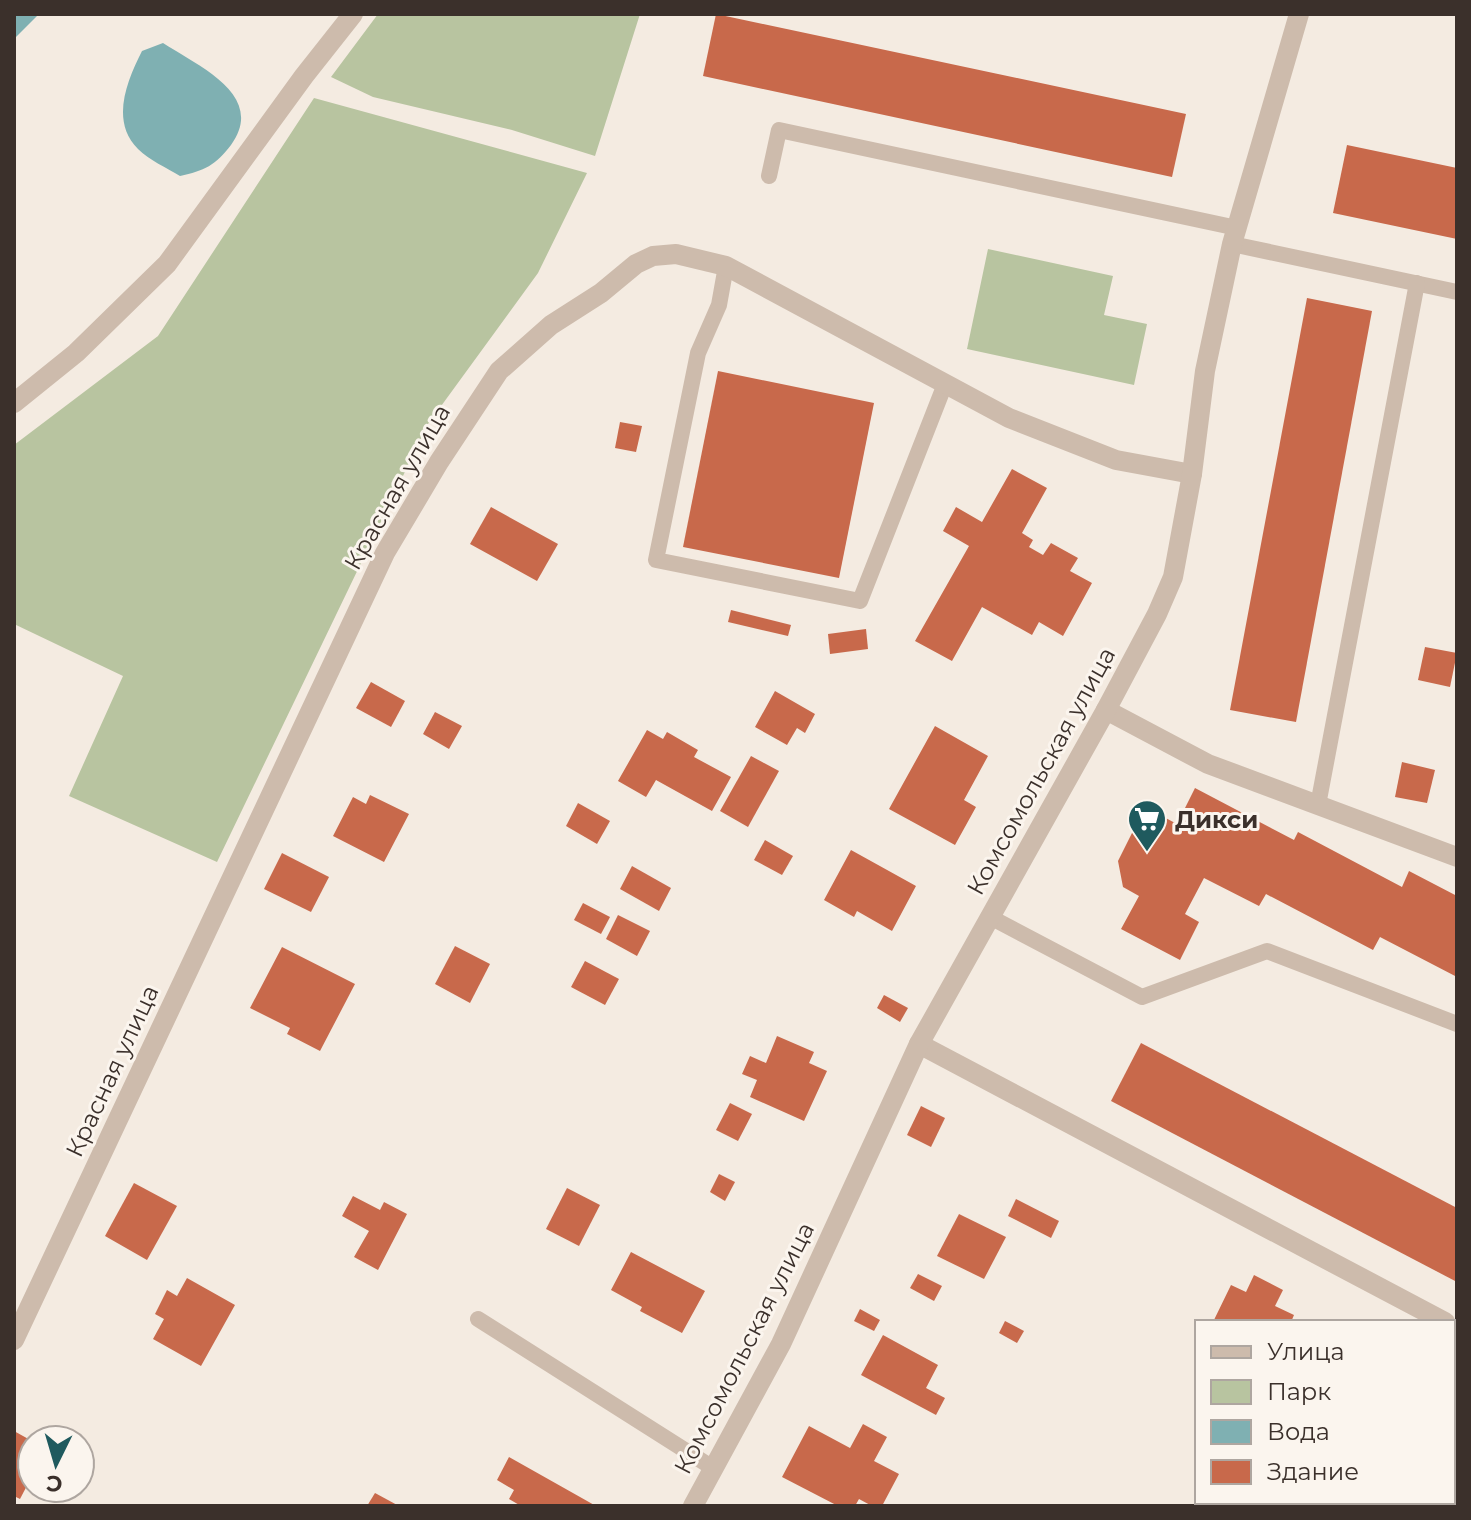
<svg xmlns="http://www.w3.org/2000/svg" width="1471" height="1520" font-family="Montserrat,sans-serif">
<rect width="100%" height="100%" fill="#f4ebe1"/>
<g fill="#b8c4a0">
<polygon points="378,14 640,14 595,156 512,130 373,97 331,77"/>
<polygon points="314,98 587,173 538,273 428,424 217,862 69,796 123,676 14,624 14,445 158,336"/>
<polygon points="988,249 1113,276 1104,315 1147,324 1134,385 967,349"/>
</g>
<g fill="#7fb0b2">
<polygon points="14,14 39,14 14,39"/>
<path d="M 163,43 C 198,66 267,95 231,145 C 216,165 204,171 180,176 C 167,168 149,160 138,149 C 110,121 127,81 142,51 Z"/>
</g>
<g fill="#c8694b">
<polygon points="716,14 1186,114 1172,177 703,76"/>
<polygon points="1347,145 1457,168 1457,239 1333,213"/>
<polygon points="1307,298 1372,311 1296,722 1230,710"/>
<polygon points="718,371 874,403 839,578 683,547"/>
<polygon points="620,422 642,426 636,452 615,448"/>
<polygon points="1012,469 1047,488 1022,533 1033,540 1029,547 1043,555 1051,543 1078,558 1070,571 1092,583 1063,636 1039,622 1032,635 982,607 952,661 915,641 969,546 943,531 956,507 982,522"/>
<polygon points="491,507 558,544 537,581 470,544"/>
<polygon points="731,610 791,625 788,636 728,622"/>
<polygon points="866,629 868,649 830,654 828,634"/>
<polygon points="1425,647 1457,653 1450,687 1418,680"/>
<polygon points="371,682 405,701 391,727 356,708"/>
<polygon points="775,691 815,714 805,733 797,728 787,745 755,727"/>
<polygon points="435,712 462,726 449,749 423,734"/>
<polygon points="935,726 988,756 964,800 976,807 955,845 889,809"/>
<polygon points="647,730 663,739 667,732 698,750 694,757 731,777 712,811 656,780 646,797 618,781"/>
<polygon points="751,756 779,771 748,827 720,811"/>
<polygon points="1402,762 1435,770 1427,803 1395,797"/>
<polygon points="1195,788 1294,840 1298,832 1402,887 1409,871 1457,896 1457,977 1380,937 1373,950 1266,894 1259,906 1204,878 1185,914 1199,922 1180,960 1121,929 1139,896 1123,887 1118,861 1136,825 1160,815 1177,824"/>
<polygon points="370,795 409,814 384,862 333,836 353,797 366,804"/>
<polygon points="578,803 610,821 597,844 566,826"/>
<polygon points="765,840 793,856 782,875 754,860"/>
<polygon points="851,850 916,886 892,931 857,911 854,917 824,900"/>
<polygon points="282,853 329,877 311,912 264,889"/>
<polygon points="632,866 671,888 659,911 620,889"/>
<polygon points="583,903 610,917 601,934 574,920"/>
<polygon points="618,915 650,931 637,956 606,939"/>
<polygon points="455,946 490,964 470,1003 435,984"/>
<polygon points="282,947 355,984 320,1051 287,1034 290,1028 250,1008"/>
<polygon points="585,961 619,979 605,1005 571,987"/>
<polygon points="884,995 908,1008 900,1022 877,1008"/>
<polygon points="777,1036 814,1052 809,1063 827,1071 804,1121 750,1097 757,1080 742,1074 750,1056 766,1063"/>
<polygon points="1141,1043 1457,1208 1457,1282 1111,1101"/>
<polygon points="730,1103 752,1114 738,1141 716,1130"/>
<polygon points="921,1106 945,1118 931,1147 907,1135"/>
<polygon points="719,1174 735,1182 725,1201 710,1192"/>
<polygon points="134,1183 177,1206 147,1260 105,1236"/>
<polygon points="567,1188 600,1205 579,1246 546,1229"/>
<polygon points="353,1196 380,1210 384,1202 407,1214 378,1270 354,1257 369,1231 342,1216"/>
<polygon points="1016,1199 1059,1221 1051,1238 1008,1216"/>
<polygon points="959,1214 1006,1237 984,1279 937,1256"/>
<polygon points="631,1252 705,1291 682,1333 640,1311 642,1307 611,1290"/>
<polygon points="918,1274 942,1286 934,1301 910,1288"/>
<polygon points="1254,1275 1283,1290 1275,1306 1294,1315 1291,1322 1213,1322 1231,1285 1246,1292"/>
<polygon points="187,1278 235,1305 201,1366 153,1339 164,1319 155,1314 167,1290 177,1296"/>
<polygon points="860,1309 880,1320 874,1331 854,1321"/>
<polygon points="1005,1321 1024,1331 1017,1343 999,1333"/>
<polygon points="883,1335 938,1365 926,1388 945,1398 936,1415 861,1375"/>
<polygon points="863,1424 887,1437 874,1461 899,1474 882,1506 872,1506 859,1499 855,1506 838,1506 782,1477 809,1426 850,1448"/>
<polygon points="14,1431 32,1441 32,1476 20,1499 14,1496"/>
<polygon points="509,1457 596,1506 521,1506 509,1499 514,1490 497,1480"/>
<polygon points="375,1493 399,1506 367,1506"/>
</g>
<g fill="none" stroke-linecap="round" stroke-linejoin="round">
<g stroke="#cdbbac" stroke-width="16">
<polyline points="769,176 779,130 1237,228"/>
<polyline points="1232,244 1457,292"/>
<polyline points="726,266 719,305 698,353 656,560 860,601 945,384"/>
<polyline points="1318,805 1417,283"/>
<polyline points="990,917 1142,997 1267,951 1457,1024"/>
<polyline points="478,1319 713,1468"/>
</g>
<g stroke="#cdbbac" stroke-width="20">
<polyline points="14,403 76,353 167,264 304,76 353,14"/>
<polyline points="1106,710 1208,764 1457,857"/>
<polyline points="919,1044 1445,1322"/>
<polyline points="14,1340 385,553 439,462 499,371 551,325 601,293 636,264 653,256 676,254 726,266 1009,418 1116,460 1192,474"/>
<polyline points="693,1506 781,1344 919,1044 1106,710 1157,614 1173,577 1192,474 1205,371 1232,244 1299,14"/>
</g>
</g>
<defs>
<g id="supermarket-pin" transform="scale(2)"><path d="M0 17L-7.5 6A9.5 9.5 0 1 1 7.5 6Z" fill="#1f5a5e" stroke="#fbf5ee"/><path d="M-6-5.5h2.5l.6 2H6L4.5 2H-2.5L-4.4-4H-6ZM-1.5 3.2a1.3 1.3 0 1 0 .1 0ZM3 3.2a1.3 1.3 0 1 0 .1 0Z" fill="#fff"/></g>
</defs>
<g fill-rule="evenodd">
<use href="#supermarket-pin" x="1147" y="819"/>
</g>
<g text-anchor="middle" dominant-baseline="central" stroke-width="6" stroke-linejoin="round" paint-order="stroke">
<g font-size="24" fill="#3b302b" stroke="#fbf5ee">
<text transform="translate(397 487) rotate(-60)">Красная улица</text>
<text transform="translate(1041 771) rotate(-61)">Комсомольская улица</text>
<text transform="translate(112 1071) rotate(-65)">Красная улица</text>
<text transform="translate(744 1348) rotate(-63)">Комсомольская улица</text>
</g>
<g font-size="24" font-weight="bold" fill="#3b302b" stroke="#fbf5ee" text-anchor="start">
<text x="1175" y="819">Дикси</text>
</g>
</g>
<rect width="1471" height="1520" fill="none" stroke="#3b302b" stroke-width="32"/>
<rect x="1195" y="1320" width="260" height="184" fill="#fbf5ee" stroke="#aea6a0" stroke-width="2"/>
<rect x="1211" y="1346" width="40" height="12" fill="#cdbbac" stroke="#aea6a0" stroke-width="2"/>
<text x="1267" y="1360" font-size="24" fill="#3b302b">Улица</text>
<rect x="1211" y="1380" width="40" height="24" fill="#b8c4a0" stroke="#aea6a0" stroke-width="2"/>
<text x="1267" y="1400" font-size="24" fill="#3b302b">Парк</text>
<rect x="1211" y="1420" width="40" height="24" fill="#7fb0b2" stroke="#aea6a0" stroke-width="2"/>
<text x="1267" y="1440" font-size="24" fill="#3b302b">Вода</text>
<rect x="1211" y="1460" width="40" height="24" fill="#c8694b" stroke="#aea6a0" stroke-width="2"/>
<text x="1267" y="1480" font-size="24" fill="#3b302b">Здание</text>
<g transform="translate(56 1464) rotate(185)"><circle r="38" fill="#fbf5ee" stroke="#aea6a0" stroke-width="2"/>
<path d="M0-6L14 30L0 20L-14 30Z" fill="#1f5a5e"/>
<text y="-12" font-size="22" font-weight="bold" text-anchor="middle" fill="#3b302b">С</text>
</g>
</svg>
